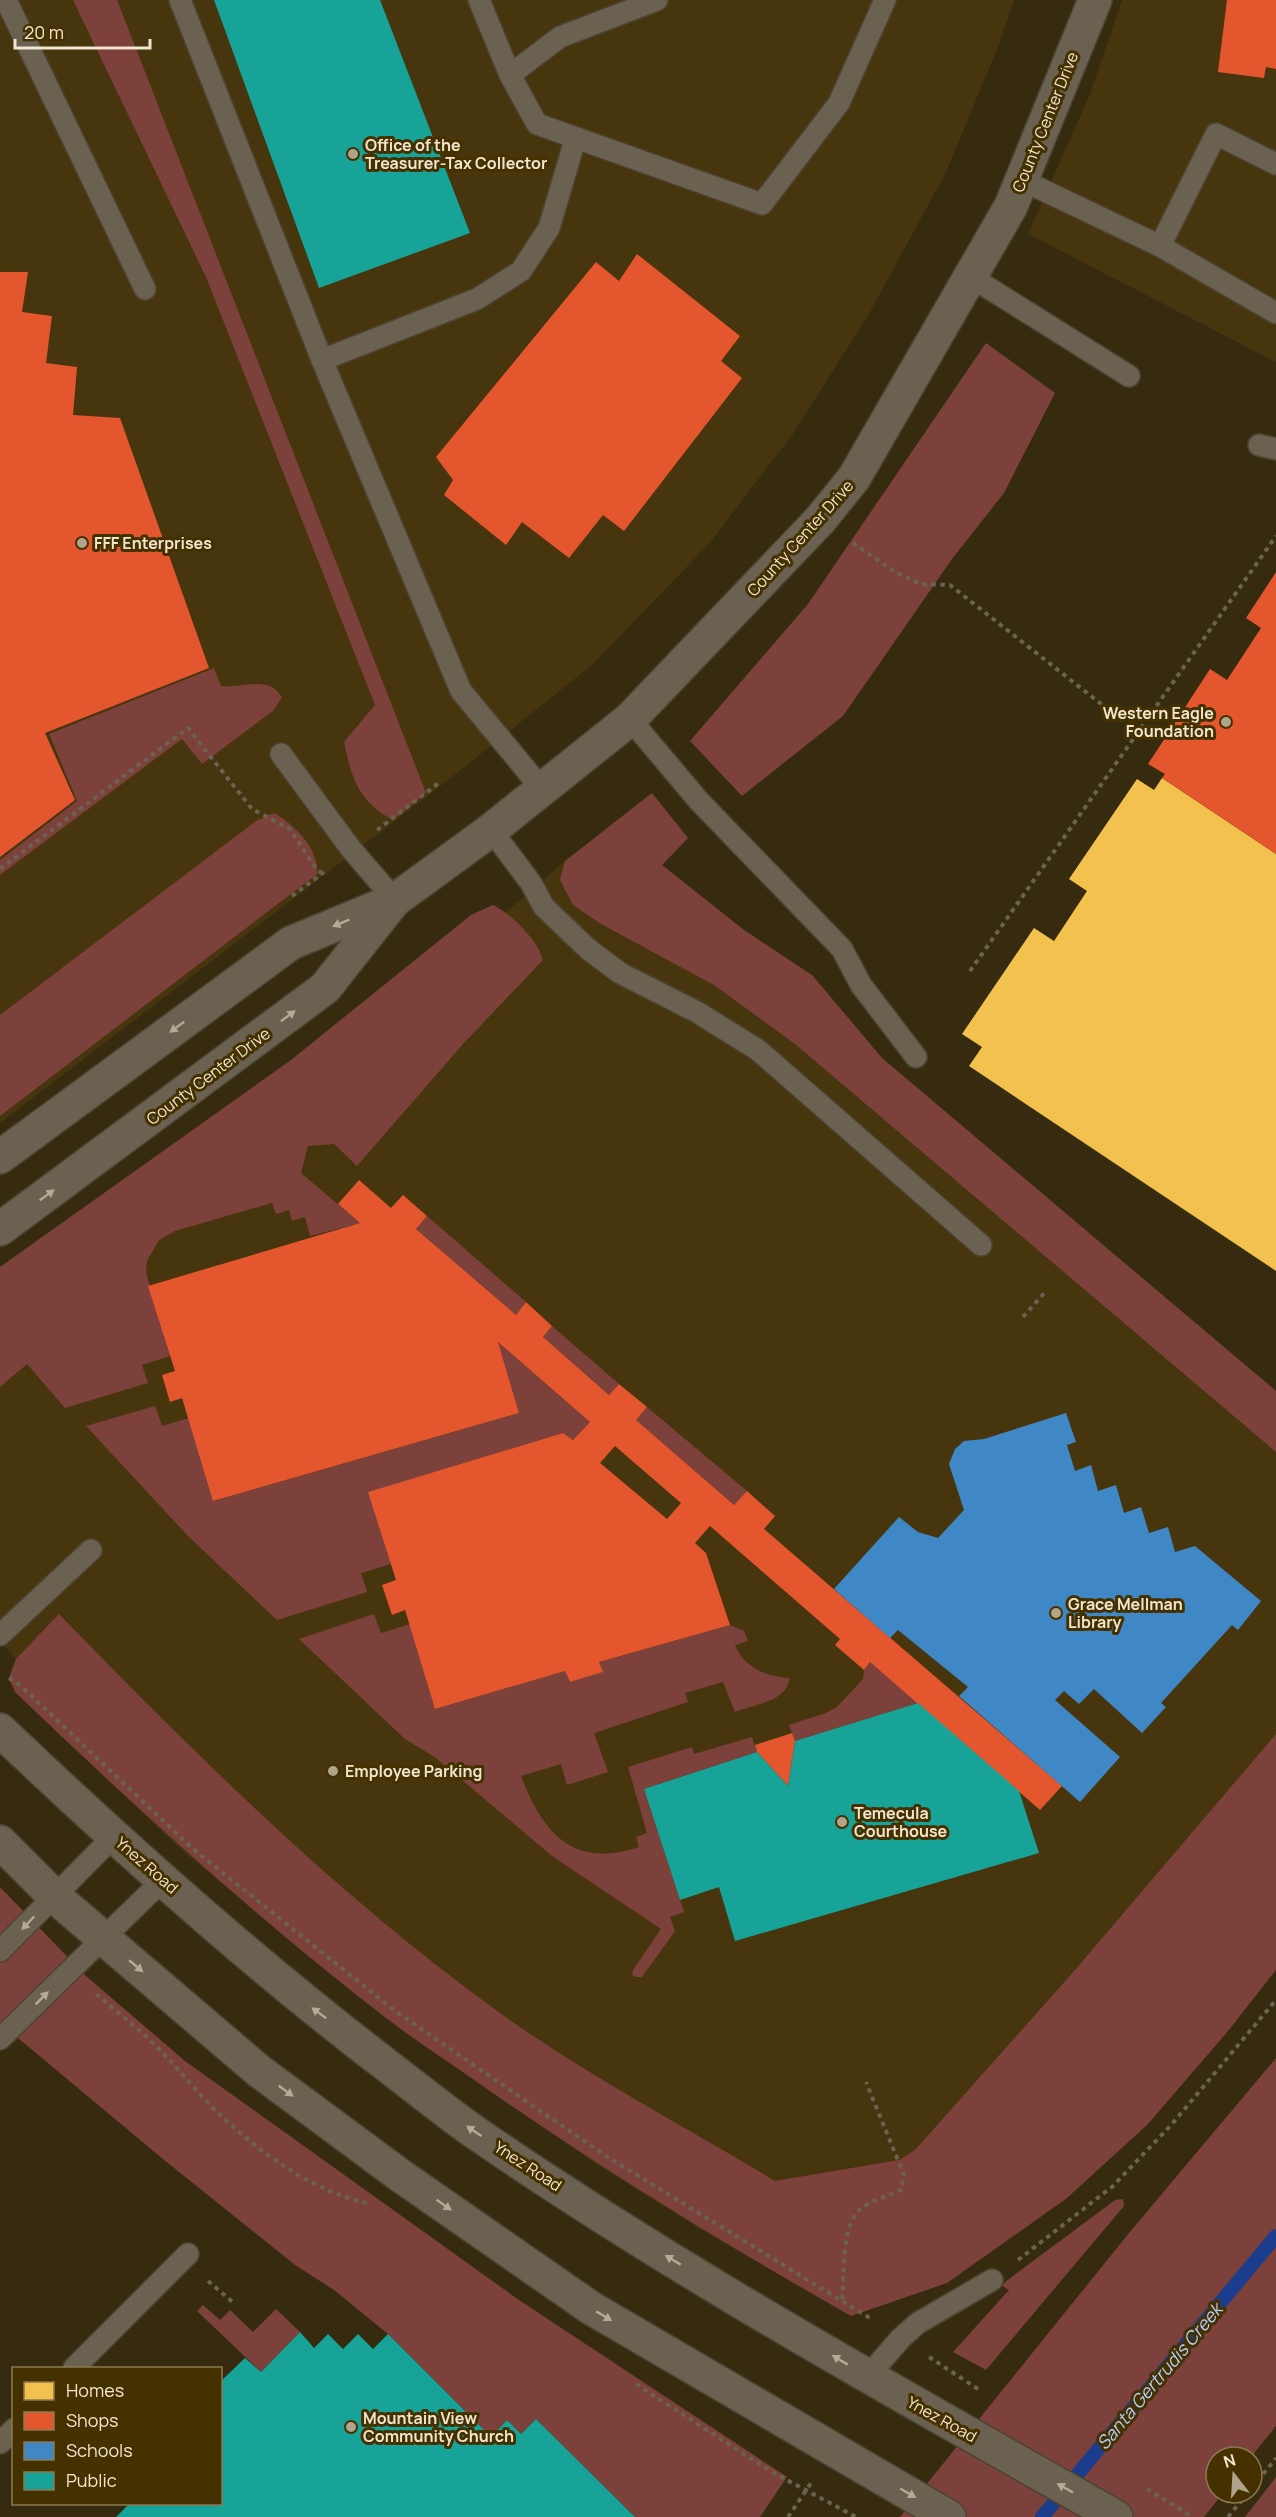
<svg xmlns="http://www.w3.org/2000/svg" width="1276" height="2517" font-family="Manrope,sans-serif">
<rect width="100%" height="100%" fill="#362b0f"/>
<g fill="#47350e">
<polygon points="0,0 1014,0 998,47 946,172 869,314 793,434 708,545 592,665 433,792 0,1123"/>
<polygon points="1122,0 1276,0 1276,362 1028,234 1090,94"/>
<polygon points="652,793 688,838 662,865 744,930 812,975 882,1058 1276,1391 1276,1970 1228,2031 1148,2124 1067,2198 947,2283 851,2316 700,2229 598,2165 387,2019 185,1853 15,1692 9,1678 16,1659 0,1642 0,1267 291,1060 471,915 493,905 506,912 565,861"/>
</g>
<g fill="#7d413b">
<path d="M 73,0 L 117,0 L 426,793 L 393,820 C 358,801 352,779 344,742 L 375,705 L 206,277 Z"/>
<polygon points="986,343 1055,393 1004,493 952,559 843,716 742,796 690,741 808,604"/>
<path d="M 214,668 L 221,686 C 244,689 267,674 282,697 L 274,710 L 202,764 L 182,739 L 0,875 L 0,860 L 77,801 L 49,734 Z"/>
<polygon points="652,793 688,838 662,865 744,930 812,975 882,1058 1276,1391 1276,1452 795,1044 714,985 601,924 573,905 560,880 565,861"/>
<path d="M 274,813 C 295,825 319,849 317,874 L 0,1116 L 0,1015 L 256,821 Z"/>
<path d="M 493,905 C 511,914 538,940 543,960 L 463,1044 L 357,1166 L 334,1144 L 308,1146 L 301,1173 L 360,1223 L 310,1236 L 305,1217 L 292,1221 L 289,1210 L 276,1214 L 272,1203 L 175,1231 L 159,1240 L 147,1261 L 146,1272 L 170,1356 L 142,1365 L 148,1383 L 65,1408 L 27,1364 L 0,1387 L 0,1267 L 291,1060 L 471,915 Z"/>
<polygon points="427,1216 526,1302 516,1315 416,1229"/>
<polygon points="552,1326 619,1384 609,1395 543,1337"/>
<polygon points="498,1342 590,1422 573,1440 563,1433 369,1492 391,1564 361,1573 367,1592 277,1620 188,1536 86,1426 155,1406 162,1426 189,1418 214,1501 519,1413"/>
<polygon points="647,1407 747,1491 734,1505 636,1420"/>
<path d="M 59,1614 C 199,1758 343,1901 507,2018 C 592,2078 686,2127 775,2181 L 899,2160 L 915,2150 L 1075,1970 L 1276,1734 L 1276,1970 L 1228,2031 L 1148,2124 L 1067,2198 L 947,2283 L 851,2316 C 723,2243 598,2167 477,2082 C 447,2061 416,2041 386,2018 C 255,1917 134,1806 15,1692 L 9,1678 L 16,1659 Z"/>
<path d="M 374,1614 L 381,1633 L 410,1624 L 435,1709 L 565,1671 L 570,1682 L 602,1672 L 599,1662 L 730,1625 L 744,1631 L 748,1641 L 735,1645 C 744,1667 766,1677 789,1678 C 789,1701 753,1705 735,1712 L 723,1682 L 685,1693 L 688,1702 L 594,1733 L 608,1772 L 567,1785 L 561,1764 L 521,1776 C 543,1834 574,1869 639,1847 L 636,1837 L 647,1833 L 628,1767 L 692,1747 L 694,1754 L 752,1737 L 757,1752 L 644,1789 L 684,1912 L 670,1917 L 675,1931 L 642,1977 L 636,1977 L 632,1975 L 633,1970 L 661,1929 L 552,1856 L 436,1758 L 405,1739 L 299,1639 Z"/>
<polygon points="870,1662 918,1703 795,1741 789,1725 826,1713 837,1707 863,1679 864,1670"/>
<polygon points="0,1887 86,1976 185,2061 519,2300 787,2477 760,2517 635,2517 536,2419 521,2434 507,2420 491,2437 388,2334 334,2290 295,2265 163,2159 0,2023"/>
<polygon points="1276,2058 1276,2426 1251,2457 1216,2457 1216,2493 1223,2493 1204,2517 900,2517 1129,2233"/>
<polygon points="1123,2199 1124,2206 986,2370 953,2352 1009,2290 1001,2285 1115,2200"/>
<polygon points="203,2305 220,2320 230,2310 253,2332 276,2309 300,2332 261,2372 197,2311"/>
<polygon points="1276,2477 1276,2517 1245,2517"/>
</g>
<polygon fill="#f2c14e" points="1162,778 1276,854 1276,1271 969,1066 982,1047 962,1034 1034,928 1054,941 1087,891 1069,879 1137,779 1154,790"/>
<g fill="#e4572e" fill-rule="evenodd">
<polygon points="1227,0 1276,0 1276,69 1266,67 1264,78 1218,72"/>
<polygon points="637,254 740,336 721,361 742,378 624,531 603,515 569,558 522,522 506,545 444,495 453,480 436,457 596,262 619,281"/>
<polygon points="0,272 28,272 22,312 52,316 46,363 77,367 73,415 120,418 209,668 45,733 75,800 0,857"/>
<polygon points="1276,572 1276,854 1162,778 1165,774 1148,764 1210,669 1227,680 1261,628 1246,618"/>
<path d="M 359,1180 L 391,1208 L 403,1195 L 427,1216 L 416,1229 L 516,1315 L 526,1302 L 552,1326 L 543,1337 L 609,1395 L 619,1384 L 647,1407 L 636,1420 L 734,1505 L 747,1491 L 775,1516 L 764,1529 L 1062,1786 L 1040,1810 L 870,1662 L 864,1670 L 835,1645 L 840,1639 L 710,1526 L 695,1543 L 706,1553 L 730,1625 L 599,1662 L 603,1672 L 570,1682 L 565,1671 L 435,1709 L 405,1610 L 392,1615 L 382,1585 L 396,1580 L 368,1492 L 563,1433 L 573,1440 L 590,1422 L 498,1342 L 519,1413 L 213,1501 L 182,1398 L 170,1402 L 162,1375 L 175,1371 L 148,1286 L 360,1223 L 338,1204 ZM 615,1446 L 681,1503 L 667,1519 L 600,1463 Z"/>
<polygon points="792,1733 795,1741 788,1786 757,1752 755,1745"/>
</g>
<polygon fill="#3f88c5" points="1066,1413 1076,1442 1067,1445 1075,1471 1091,1465 1098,1491 1116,1485 1124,1513 1141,1507 1149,1533 1168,1527 1175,1552 1195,1546 1261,1601 1238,1630 1232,1625 1161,1703 1166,1707 1142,1733 1094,1689 1079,1704 1064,1691 1055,1700 1120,1757 1080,1802 959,1696 968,1687 898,1630 890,1638 834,1589 899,1517 918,1532 938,1538 964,1510 949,1464 955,1449 964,1441 984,1439"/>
<g fill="#17a398">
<polygon points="214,0 380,0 470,233 319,288"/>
<polygon points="918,1703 1019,1791 1039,1853 735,1941 719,1887 680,1900 644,1789 757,1752 788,1786 795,1741"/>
<polygon points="300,2332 314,2348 328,2334 343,2349 358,2334 373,2349 388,2334 491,2437 507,2420 521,2434 536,2419 635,2517 116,2517 129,2504 220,2504 220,2382 245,2358 261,2372"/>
</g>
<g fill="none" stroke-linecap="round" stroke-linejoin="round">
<polyline stroke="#1a3e8d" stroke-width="14" points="1042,2517 1276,2236"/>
<g stroke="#4c4331" stroke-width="24">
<g id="service">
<polyline points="6,0 145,289"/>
<polyline points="180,0 322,360 461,691 542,789"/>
<polyline points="479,0 510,75"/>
<polyline points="657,0 560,37 510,75 537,124 762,204 839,103 885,0"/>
<polyline points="1022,180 1160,246 1276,313"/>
<polyline points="1160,246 1216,134 1276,164"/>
<polyline points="971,277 1129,376"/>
<polyline points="322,360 477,299 521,271 549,228 575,140"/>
<polyline points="1259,445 1276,449"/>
<polyline points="630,719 699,801 842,949 861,985 916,1057"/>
<polyline points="281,754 351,849 395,900"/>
<polyline points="491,830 531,883 544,907 588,949 620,973 697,1012 758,1050 981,1245"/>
<polyline points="0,1635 91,1550"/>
<polyline points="0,1951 113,1837"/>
<polyline points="0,2039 163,1880"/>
<polyline points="74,2368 188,2254"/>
<polyline points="867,2377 901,2338 918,2323 992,2280"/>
<polyline points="0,2443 14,2429"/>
</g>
</g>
<g stroke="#4c4331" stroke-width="36">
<g id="tertiary">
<polyline points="0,1157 291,943 395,900 491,830 630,719 820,520 854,478 1011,206 1095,0"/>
<polyline points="0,1229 325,988 393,902"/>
</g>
</g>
<g stroke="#4c4331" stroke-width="36">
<g id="secondary">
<path d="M 0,1730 C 123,1847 250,1961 385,2064 C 414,2086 443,2110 473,2131 C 679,2273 899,2394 1116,2517"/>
<polyline points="0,1842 54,1896 259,2071 401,2176 591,2308 949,2517"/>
</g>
</g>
<g stroke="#6b6250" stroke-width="4" stroke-dasharray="4.5 4.5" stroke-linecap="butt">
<polyline points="853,543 897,573 921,584 950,585 1138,733"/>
<polyline points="377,830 440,782"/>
<polyline points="0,869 188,728 252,809 290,829 317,870 322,873"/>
<polyline points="292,896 324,872"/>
<polyline points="970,971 1276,536"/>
<polyline points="1023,1317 1046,1291"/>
<polyline points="9,1678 22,1687 192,1848 395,2011 606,2156 873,2320"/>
<path d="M 96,1994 C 117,2012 139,2029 158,2048 C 177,2067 194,2089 213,2108 C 255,2149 309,2190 367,2203"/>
<polyline points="1018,2260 1113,2186 1172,2124 1276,2000"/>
<polyline points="208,2281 235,2304"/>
<path d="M 842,2299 C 845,2274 840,2224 862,2208 C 872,2200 888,2196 901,2190 L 904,2175 L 866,2082"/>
<polyline points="929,2357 978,2389"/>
<polyline points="636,2384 772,2472 856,2517"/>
<polyline points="1252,2488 1276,2458"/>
<polyline points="1147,2489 1193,2517"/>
<polyline points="788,2517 811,2483"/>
<polyline points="1228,2517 1248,2493"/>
</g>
<use href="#service" stroke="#6a6150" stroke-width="21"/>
<use href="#tertiary" stroke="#6a6150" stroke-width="33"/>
<use href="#secondary" stroke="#6a6150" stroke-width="33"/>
</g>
<defs><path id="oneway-solid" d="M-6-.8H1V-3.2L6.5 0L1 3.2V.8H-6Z" transform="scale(1.5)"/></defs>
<g fill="#b5aa95">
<use href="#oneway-solid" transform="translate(341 923) rotate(158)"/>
<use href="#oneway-solid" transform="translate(288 1016) rotate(-37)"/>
<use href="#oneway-solid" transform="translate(177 1027) rotate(144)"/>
<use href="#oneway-solid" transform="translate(47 1195) rotate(-36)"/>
<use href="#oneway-solid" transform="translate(28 1923) rotate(134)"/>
<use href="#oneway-solid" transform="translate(136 1966) rotate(40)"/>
<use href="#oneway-solid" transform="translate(42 1998) rotate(-45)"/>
<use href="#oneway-solid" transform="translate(319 2013) rotate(-143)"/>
<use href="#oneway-solid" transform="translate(286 2091) rotate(36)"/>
<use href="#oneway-solid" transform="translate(474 2131) rotate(-146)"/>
<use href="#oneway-solid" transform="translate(444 2205) rotate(35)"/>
<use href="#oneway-solid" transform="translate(673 2260) rotate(-149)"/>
<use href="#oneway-solid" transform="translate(604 2316) rotate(31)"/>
<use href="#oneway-solid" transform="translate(840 2360) rotate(-149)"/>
<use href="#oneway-solid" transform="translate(1065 2488) rotate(-151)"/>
<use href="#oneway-solid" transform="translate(908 2493) rotate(30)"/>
</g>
<g fill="#b0a48b" stroke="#453100" stroke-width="2">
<circle cx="353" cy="154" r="6"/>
<circle cx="82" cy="543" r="6"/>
<circle cx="1226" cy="722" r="6"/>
<circle cx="1056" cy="1613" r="6"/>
<circle cx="333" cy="1771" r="6"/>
<circle cx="842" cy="1822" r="6"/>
<circle cx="351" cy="2427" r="6"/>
</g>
<g text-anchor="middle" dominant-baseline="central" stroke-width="6" stroke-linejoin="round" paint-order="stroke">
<g font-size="16" fill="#f2e5ce" stroke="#453100">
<text transform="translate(1045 122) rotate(-68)">County Center Drive</text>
<text transform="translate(800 538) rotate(-48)">County Center Drive</text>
<text transform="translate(208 1076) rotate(-37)">County Center Drive</text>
<text transform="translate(147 1865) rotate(41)">Ynez Road</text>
<text transform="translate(528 2166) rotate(33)">Ynez Road</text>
<text transform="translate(942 2419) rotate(29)">Ynez Road</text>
</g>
<g font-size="16" font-weight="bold" fill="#f2e5ce" stroke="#453100" text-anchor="start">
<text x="365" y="145">Office of the<tspan x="365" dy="18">Treasurer-Tax Collector</tspan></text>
<text x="94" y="543">FFF Enterprises</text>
<text x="1214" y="713" text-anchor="end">Western Eagle<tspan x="1214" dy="18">Foundation</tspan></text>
<text x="1068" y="1604">Grace Mellman<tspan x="1068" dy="18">Library</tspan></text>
<text x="345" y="1771">Employee Parking</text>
<text x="854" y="1813">Temecula<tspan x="854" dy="18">Courthouse</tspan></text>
<text x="363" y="2418">Mountain View<tspan x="363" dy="18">Community Church</tspan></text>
</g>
<g font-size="18" font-style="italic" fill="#b4cefe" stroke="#453100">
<text transform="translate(1159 2376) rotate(-50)">Santa Gertrudis Creek</text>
</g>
</g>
<rect x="12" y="2367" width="210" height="138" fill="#453100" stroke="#8a7952" stroke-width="1.5"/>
<rect x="24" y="2382" width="30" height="18" fill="#f2c14e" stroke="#8a7952" stroke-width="1.5"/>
<text x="66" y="2397" font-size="18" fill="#f2e5ce">Homes</text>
<rect x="24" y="2412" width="30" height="18" fill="#e4572e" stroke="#8a7952" stroke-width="1.5"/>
<text x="66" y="2427" font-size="18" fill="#f2e5ce">Shops</text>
<rect x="24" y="2442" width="30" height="18" fill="#3f88c5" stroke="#8a7952" stroke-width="1.5"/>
<text x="66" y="2457" font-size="18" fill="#f2e5ce">Schools</text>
<rect x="24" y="2472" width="30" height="18" fill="#17a398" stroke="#8a7952" stroke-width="1.5"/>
<text x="66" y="2487" font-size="18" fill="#f2e5ce">Public</text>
<g transform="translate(1234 2475) rotate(343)"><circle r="28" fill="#453100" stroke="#8a7952" stroke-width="1.5"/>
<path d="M0-4.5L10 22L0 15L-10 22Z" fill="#b0a48b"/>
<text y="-9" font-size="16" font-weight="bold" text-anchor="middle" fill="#f2e5ce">N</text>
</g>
<path d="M15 39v9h135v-9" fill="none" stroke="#f2e5ce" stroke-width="3"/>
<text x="24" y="39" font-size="18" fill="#f2e5ce" stroke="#453100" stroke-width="4.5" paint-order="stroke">20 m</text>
</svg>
